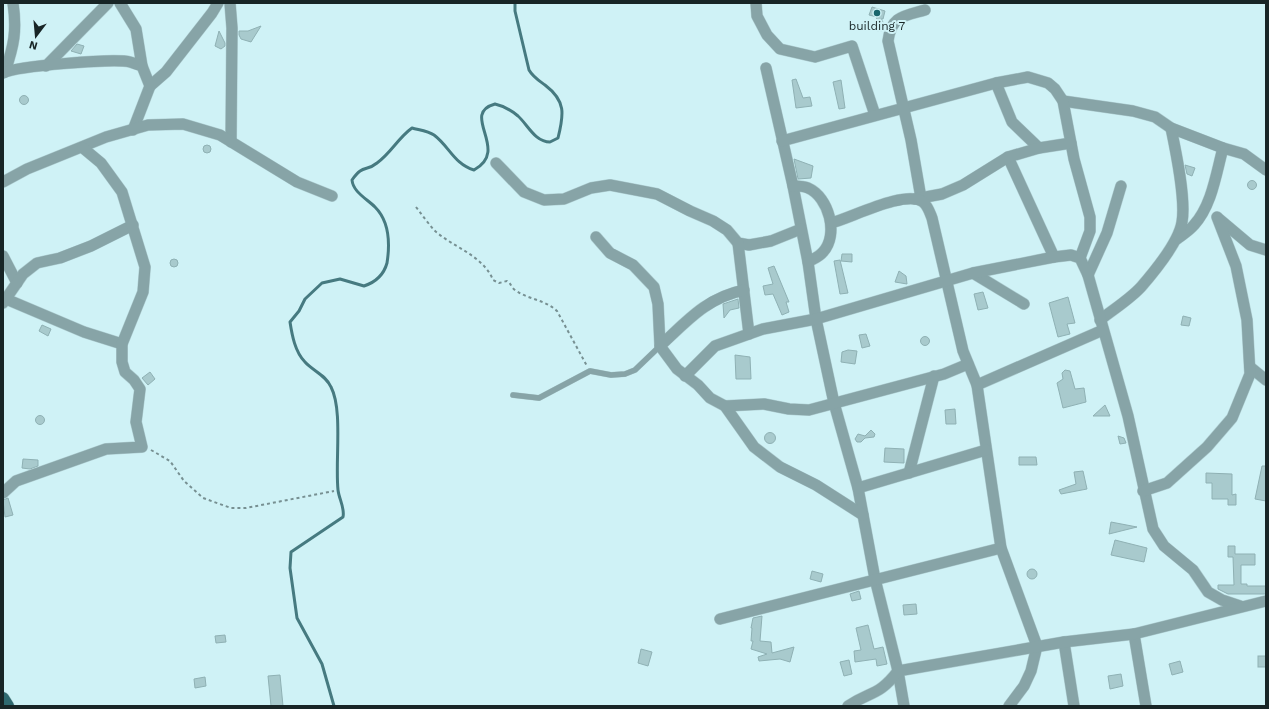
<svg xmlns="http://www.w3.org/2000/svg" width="1269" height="709" font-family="'Work Sans',sans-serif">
<rect width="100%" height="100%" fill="#cff2f6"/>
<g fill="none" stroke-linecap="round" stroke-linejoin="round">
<path stroke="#467a80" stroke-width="3" d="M 334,706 L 322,664 L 297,618 L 290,568 L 291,552 L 343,517 C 345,508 339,499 338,490 C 335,461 343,410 331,387 C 326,375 313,371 305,362 C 295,352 292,335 290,322 L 299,311 L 305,299 L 322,283 L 340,279 L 364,286 C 376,282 384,274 387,263 C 390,244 389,221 375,207 C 367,199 353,192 352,180 C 363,164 366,172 377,163 C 391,153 398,138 412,128 C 419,130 428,131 434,135 C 449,146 454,164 474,170 C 511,150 459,114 495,104 C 504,106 512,111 518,116 C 528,125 535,142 550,142 L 558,138 C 564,114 566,101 545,85 C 538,80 533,77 529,70 L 515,11 L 515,3"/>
</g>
<g fill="#a8cacd" stroke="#8fb1b4">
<polygon points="872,7 885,11 883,19 881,19 885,25 882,31 877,31 875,27 877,17 869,15"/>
<polygon points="261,26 251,42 241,39 239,35 239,31 248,31"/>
<polygon points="219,31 225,43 225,46 221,49 215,46"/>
<polygon points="77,44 84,46 81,54 71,51"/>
<polygon points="796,79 803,98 810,97 812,106 796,108 792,80"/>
<polygon points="841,80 845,108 839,109 833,82"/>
<circle cx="24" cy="100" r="4.5"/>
<circle cx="207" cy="149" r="4"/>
<polygon points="794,159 813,166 811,178 798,179"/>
<polygon points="1185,165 1195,168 1192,176 1187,174"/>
<circle cx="1252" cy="185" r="4.5"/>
<polygon points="842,254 852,254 852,262 841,261"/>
<circle cx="174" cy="263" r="4"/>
<polygon points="840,260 848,293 840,294 834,261"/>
<polygon points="774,266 789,302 786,302 789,312 782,315 773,294 765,295 763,286 773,284 768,268"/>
<polygon points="899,271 906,276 907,284 895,282"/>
<polygon points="983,292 988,308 978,310 974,294"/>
<polygon points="1068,297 1075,323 1067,324 1070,334 1058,337 1049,303"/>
<polygon points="738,299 739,308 730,310 724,318 723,304"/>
<polygon points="1183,316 1191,318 1189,326 1181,325"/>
<polygon points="42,325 51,329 48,336 39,331"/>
<polygon points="866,334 870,346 862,348 859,335"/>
<circle cx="925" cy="341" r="4.5"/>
<polygon points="848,350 857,351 855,364 841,362 842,352"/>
<polygon points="735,355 750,357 751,379 736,379"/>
<polygon points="1065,370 1070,371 1075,389 1084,388 1086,402 1063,408 1057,383 1063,379 1062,373"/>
<polygon points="150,372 155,379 148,385 142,378"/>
<polygon points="1105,405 1110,416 1093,416"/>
<polygon points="955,409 956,424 946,424 945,410"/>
<circle cx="40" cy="420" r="4.5"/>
<polygon points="871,430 875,434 874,437 865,438 861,442 857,442 855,439 858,434 865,436"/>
<circle cx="770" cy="438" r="5.5"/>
<polygon points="1118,436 1124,438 1126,443 1120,444"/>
<polygon points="885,448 904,449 904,463 884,462"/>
<polygon points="1019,457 1036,457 1037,465 1019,465"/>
<polygon points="23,459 38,460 38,466 30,469 22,468"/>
<polygon points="1262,466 1266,466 1266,501 1255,499"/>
<polygon points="1083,471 1087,489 1061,494 1059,490 1076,484 1074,472"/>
<polygon points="1206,473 1232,474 1232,495 1236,494 1236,505 1228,505 1228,499 1212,499 1212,483 1206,483"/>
<polygon points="8,498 13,515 5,517 3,500"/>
<polygon points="1111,522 1137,527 1109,534"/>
<polygon points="1115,540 1147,548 1144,562 1111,555"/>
<polygon points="1228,546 1235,546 1235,554 1255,554 1255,565 1241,565 1241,584 1247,584 1247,586 1266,586 1266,594 1228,594 1218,589 1218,585 1234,585 1233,557 1228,557"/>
<circle cx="1032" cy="574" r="5"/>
<polygon points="812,571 823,574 821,582 810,579"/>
<polygon points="859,591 861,599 852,601 850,594"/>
<polygon points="916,604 917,614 904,615 903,605"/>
<polygon points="762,616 760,641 771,642 772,653 794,647 790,662 780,659 759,661 758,657 767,654 751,649 753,641 751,641 752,628 751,628 753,618"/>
<polygon points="868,625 874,649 883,647 887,664 877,666 876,659 855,662 854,651 861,650 856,628"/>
<polygon points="225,635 226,642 216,643 215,636"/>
<polygon points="641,649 652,652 648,666 638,663"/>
<rect x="1258" y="656" width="8" height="11"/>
<polygon points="849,660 852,674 844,676 840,662"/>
<polygon points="1180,661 1183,672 1172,675 1169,664"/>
<polygon points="1121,674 1123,686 1110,689 1108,676"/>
<polygon points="280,675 283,706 271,706 268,676"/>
<polygon points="205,677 206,686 195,688 194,679"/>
</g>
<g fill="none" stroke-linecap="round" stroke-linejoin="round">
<g stroke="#aecdd1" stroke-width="6">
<polyline id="lane" points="513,395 539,398 590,371 611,375 625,374 635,370 660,346"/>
</g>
<g stroke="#aecdd1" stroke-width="12">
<g id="street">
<polyline points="120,3 136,29 142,66"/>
<polyline points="230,3 232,28 231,142"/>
<polyline points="756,3 757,16 767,35 780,49 815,57 852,46 875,115"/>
<polyline points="46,66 108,3"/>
<polyline points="766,68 793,186 808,262 816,319 834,403 858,488 875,579 898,671 904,706"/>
<path d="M 5,72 C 14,45 17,31 13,3"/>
<path d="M 3,73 C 17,66 115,58 130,62 C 134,63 138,65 142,66 L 150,86 L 133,130"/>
<polyline points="996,83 1012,122 1039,148"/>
<polyline points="150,86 166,72 212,13 218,3"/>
<polyline points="1063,101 1133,111 1155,117 1171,128 1223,148 1244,154 1266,170"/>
<polyline points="782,141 996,83 1028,77 1048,83 1055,89 1063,101 1074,159 1090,217 1090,231 1080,258"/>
<polyline points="1008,157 1054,257"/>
<polyline points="496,163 524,192 544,200 564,199 591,188 610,185 657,194 690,211 713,221 727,230 738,243 749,245 771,241 801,229"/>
<polyline points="3,182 27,169 106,137 148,125 183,124 220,135 297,182 332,196"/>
<path d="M 793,186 C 798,186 804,186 808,188 C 829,197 839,235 823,252 C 819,257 813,259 808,262"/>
<path d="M 921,198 L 911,140 L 888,41 C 891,16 904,16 925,10"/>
<polyline points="915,199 942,194 963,185 1008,157 1039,148 1071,143"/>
<polyline points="1218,218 1250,245 1266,250"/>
<path d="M 831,223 C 851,218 906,189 923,202 C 928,206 930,213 932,218 L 963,351 L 977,385 L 1001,548 L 1037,646 L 1031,671 L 1024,686 L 1009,706"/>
<polyline points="596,237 610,253 633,265 654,287 658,304 660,346 677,369 698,385 710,398 725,406 754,447 780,467 816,485 863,515"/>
<path d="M 1177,239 C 1182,235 1189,231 1194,225 C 1212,205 1216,174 1223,148"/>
<polyline points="738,243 749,334"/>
<polyline points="3,256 17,283"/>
<polyline points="973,273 1024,304"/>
<polyline points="1088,275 1107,233 1121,186"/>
<polyline points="6,299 84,332 122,344"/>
<polyline points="3,303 23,274 37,263 60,258 91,246 133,225"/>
<path d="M 1100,320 C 1114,309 1130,299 1141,287 C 1154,272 1179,241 1182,222 C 1186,199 1176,152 1171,128"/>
<path d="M 660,346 C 687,321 706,298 744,290"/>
<polyline points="1250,367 1266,380"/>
<polyline points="685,376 715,346 763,329 816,319 973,273 1054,257 1071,255 1080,258 1088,275 1128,416 1153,529 1164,546 1193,570 1208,592 1222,600 1240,606"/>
<polyline points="977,385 1103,330"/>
<polyline points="725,406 764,404 789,409 809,410 944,374 968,364"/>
<polyline points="909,473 934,376"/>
<polyline points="858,488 986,450"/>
<polyline points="1143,491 1167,483 1207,447 1232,418 1250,374 1247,320 1236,266 1217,217"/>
<polyline points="3,493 16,481 106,449 142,447 136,422 140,389 134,380 125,372 122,362 122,344 143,292 145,267 122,192 101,163 83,148"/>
<polyline points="720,619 1001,548"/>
<polyline points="1134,634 1146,706"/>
<polyline points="1064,642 1074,706"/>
<path d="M 848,706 C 871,691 879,696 898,671 L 1064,642 L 1134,634 L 1266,601"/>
</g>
</g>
<g stroke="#aecdd1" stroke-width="13">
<polyline id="primary" points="3,698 8,706"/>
</g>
<g stroke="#779092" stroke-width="2" stroke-dasharray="3 3" stroke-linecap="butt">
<path d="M 416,207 C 422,215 428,223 434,230 C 452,247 483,255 493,280 L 499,283 L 507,281 C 511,283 511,287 515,290 C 529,300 544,299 557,311 L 587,366"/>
<polyline points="151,450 170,461 184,481 203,498 231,508 246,508 334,491"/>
</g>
<use href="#lane" stroke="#87a4a7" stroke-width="5.5"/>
<use href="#street" stroke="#87a4a7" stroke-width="11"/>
<use href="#primary" stroke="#2f696f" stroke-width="12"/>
</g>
<circle fill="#19666d" stroke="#cff2f6" stroke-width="1.5" cx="877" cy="13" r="4"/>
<g text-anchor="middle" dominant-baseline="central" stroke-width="4" stroke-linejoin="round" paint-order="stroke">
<g font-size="12" fill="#182526" stroke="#cff2f6">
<text x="877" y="26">building 7</text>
</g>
</g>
<rect width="1269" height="709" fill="none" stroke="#182526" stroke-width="8"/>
<g transform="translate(36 36) rotate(196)" stroke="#cff2f6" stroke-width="3" paint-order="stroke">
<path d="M0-3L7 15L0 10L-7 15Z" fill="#182526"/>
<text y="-6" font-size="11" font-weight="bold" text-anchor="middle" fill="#182526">N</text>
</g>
</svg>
